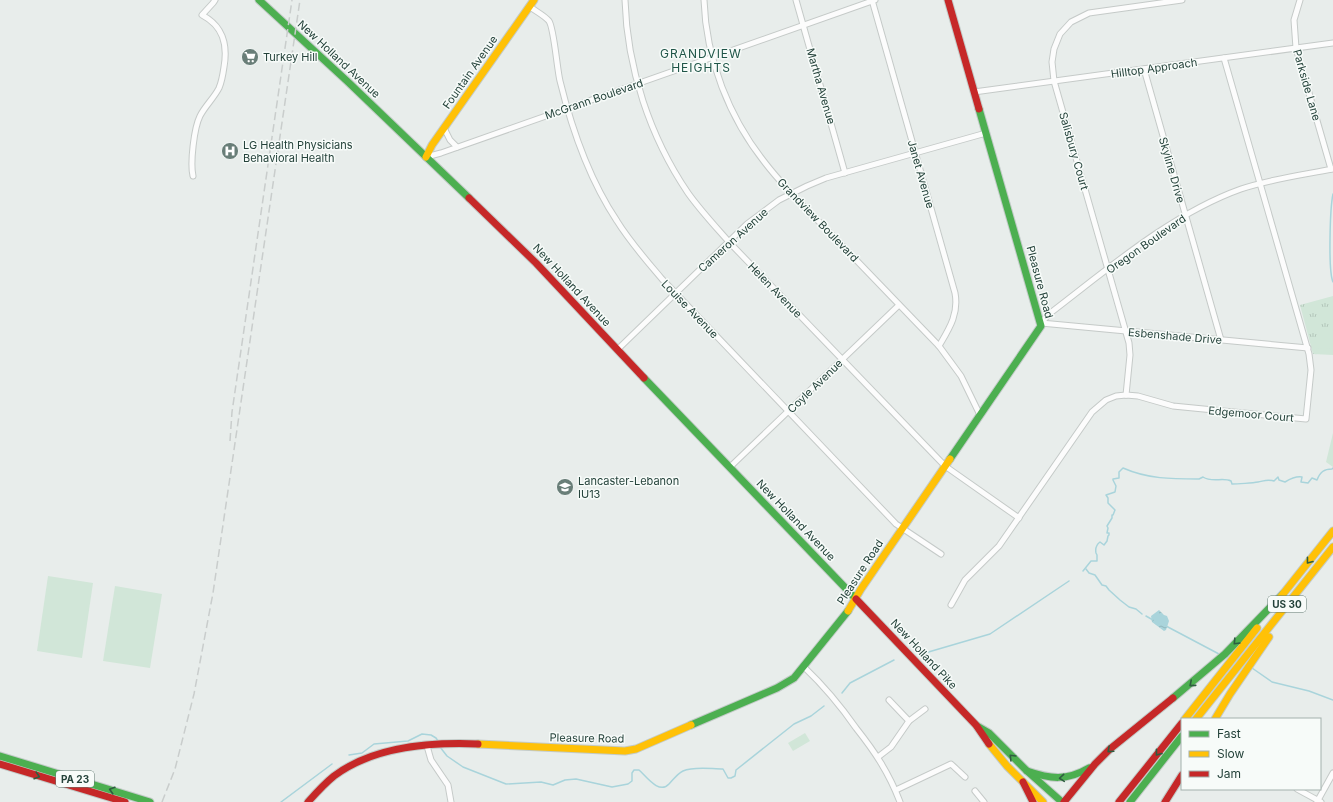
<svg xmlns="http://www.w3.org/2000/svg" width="1333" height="802" font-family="Inter,sans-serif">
<defs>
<pattern id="park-tufts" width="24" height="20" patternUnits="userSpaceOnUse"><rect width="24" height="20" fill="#d1e6d8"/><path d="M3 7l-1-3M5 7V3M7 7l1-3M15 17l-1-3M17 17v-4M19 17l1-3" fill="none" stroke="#b3c6ba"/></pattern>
<pattern id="water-ripples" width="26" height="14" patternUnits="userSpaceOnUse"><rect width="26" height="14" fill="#a9d4db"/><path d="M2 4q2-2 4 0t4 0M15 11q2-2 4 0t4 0" fill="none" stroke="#91b7bd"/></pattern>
</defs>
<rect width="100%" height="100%" fill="#e8edeb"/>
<g fill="url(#park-tufts)">
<polygon points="1333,296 1333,355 1313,354 1300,305"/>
<polygon points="1333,433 1333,467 1326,462"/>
</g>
<g fill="#d1e6d8">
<polygon points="1316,336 1333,336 1333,349 1315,348"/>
<polygon points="48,576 93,583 82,658 37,651"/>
<polygon points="115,586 162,594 150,668 103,661"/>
<polygon points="805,733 810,741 793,751 788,743"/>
</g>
<polygon fill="url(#water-ripples)" points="1159,610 1164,615 1167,616 1169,621 1166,630 1164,631 1152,622 1151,616"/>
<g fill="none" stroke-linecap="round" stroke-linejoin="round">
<g stroke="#a9d4db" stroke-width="1.5">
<path d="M 1333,194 C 1330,208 1328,271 1333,282"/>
<polyline points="1086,569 1089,573 1095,575 1102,585 1106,586 1109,590 1120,600 1129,607 1136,609 1142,614"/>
<path d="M 1083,571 L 1091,561 L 1097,561 L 1097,555 L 1096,553 C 1095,548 1096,545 1100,542 L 1104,545 L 1107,541 L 1108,536 L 1109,535 L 1109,533 L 1107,533 L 1108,528 L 1107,526 L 1112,518 L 1112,515 L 1113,515 L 1115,510 L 1108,503 L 1108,498 L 1106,495 L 1115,492 L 1116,486 L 1113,480 L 1113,479 L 1119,478 L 1119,472 L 1123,468 C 1148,479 1171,479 1199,479 L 1203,477 C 1212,483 1223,477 1231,481 L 1232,484 C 1237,484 1253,483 1258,482 C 1264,481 1267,479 1274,481 L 1278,477 L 1279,480 L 1285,482 C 1290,479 1296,476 1302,477 L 1301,482 L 1308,483 L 1312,478 L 1317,480 C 1320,472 1324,469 1332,469 L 1333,468"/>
<polyline points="1146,616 1153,620"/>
<polyline points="1166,626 1219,654"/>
<polyline points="925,653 990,634 1069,581"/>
<polyline points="1252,668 1272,682 1309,691 1333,700"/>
<polyline points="842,693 850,683 894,660"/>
<path d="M 440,747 L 447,756 L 463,767 L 506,784 L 541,782 L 553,785 L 565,780 L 576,779 L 612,787 L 628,784 L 632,781 L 632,773 L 634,770 L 639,770 C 646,776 659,795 669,784 C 673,780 677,774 683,771 C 694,766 711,769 723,769 L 728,778 L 731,778 L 735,776 L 736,770 L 794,724 L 811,716 L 824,706"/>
<polyline points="349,755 362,753 374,744 408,741 422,734 431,735 436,738 438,741"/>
<polyline points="281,802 332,764"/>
</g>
<g stroke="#c5cac8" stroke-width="7">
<g id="street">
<path d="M 625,0 C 627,68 650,137 688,193 C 700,210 715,226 729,242 L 945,466 L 1019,518"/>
<path d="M 704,0 C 706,59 729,118 766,164 C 786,190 811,213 834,237 C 869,273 904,310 939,346 L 961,376 L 980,415"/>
<polyline points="796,0 845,173"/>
<path d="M 872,0 L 955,293 C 959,314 949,329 939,346"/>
<polyline points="1300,0 1294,20 1296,48 1331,169"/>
<path d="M 529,6 C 535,11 544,15 549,21 C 554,28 557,69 560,81 C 572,130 589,179 617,221 C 630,242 646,260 662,279 L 896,524 L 941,554"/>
<polyline points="1144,69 1221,340"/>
<polyline points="974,92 1333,43"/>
<polyline points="444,128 450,140 457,147"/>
<polyline points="426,157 441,153 875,0"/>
<path d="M 193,176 C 190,163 194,128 200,116 C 205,106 214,98 219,88 C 222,81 223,74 224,67 C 228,44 223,26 202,15 L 213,3 L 215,0"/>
<path d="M 1041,323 L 1049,314 C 1108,269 1171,214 1241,189 C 1271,179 1302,175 1333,169"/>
<polyline points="1041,323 1308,348"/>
<polyline points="617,350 747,224 779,200 807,186 826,178 986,133"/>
<polyline points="1126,395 1130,355 1129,343 1054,81 1052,62 1054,49 1060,34 1071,22 1089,13 1182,0"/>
<polyline points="730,467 899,305"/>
<polyline points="951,605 965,580 999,546 1092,412 1106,400 1116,396 1126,395 1138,396 1173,406 1306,419 1311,370 1309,354 1224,58"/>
<path d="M 804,667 C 825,687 840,705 856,728 C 875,752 889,773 900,802"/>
<polyline points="889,700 909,721"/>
<polyline points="427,746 431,760 448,785 451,802"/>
<polyline points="878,757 891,747 909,721 925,709"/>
<polyline points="1297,789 1321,802"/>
<polyline points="896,790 951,764 965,777"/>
<polyline points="975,791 984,802"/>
<polyline points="1317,802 1333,773"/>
</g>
</g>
<g stroke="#c3cbc8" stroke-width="9">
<g id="fast">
<polyline points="259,0 347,81 469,198"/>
<polyline points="644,378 856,599"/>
<polyline points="950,459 1041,326 979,109"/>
<polyline points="1173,698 1225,654 1283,594"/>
<polyline points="691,725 777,688 794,678 848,611"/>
<polyline points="977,726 989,733 1027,771 1062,802"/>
<polyline points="0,756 150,802"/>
<path d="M 1027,771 C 1050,779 1067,781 1089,768"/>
<polyline points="1130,802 1182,736"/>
</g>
</g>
<g stroke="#c3cbc8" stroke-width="9">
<g id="slow">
<polyline points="426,157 432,145 534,0"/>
<polyline points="1279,599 1333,531"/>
<polyline points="848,611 861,589 950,459"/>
<polyline points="1185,719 1257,628"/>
<polyline points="1196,719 1333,547"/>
<polyline points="1215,719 1230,694 1269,637"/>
<polyline points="478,744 625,751 636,749 691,725"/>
<polyline points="989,744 1007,766 1043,802"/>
</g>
</g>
<g stroke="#c3cbc8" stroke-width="9">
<g id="jam">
<polyline points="948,0 979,109"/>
<polyline points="469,198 536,263 644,378"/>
<polyline points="856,599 976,725 989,744"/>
<polyline points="0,764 125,802"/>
<polyline points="1023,782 1033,802"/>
<path d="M 308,802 C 316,793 324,784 334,776 C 374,746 430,742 478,744"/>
<polyline points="1064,802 1095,764 1110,749 1173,698"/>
<polyline points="1119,802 1182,723"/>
<polyline points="1165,802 1182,775"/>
</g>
</g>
<use href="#street" stroke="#fcfcfc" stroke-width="5"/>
<use href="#fast" stroke="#4caf50" stroke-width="7"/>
<use href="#slow" stroke="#ffc107" stroke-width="7"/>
<use href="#jam" stroke="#c62828" stroke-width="7"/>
<g stroke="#c9cdcc" stroke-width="1.5" stroke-dasharray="8 4" stroke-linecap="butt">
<polyline points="230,441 232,412 292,0"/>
<polyline points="162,802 175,769 194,694 213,593 300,0"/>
</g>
</g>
<defs><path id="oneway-chevron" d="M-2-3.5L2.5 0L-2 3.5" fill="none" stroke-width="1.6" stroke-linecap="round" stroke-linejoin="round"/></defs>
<g stroke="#2e5d40">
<use href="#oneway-chevron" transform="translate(1309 561) rotate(128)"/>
<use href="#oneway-chevron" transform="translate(1236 642) rotate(134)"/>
<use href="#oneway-chevron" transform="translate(1192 684) rotate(139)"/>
<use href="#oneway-chevron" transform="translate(1110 750) rotate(138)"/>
<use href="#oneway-chevron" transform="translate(1158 753) rotate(128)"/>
<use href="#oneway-chevron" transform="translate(1012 757) rotate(-135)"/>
<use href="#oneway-chevron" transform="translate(37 776) rotate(17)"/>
<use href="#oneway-chevron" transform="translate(1062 778) rotate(175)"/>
<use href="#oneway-chevron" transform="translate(112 790) rotate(-163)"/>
</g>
<defs>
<g id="supermarket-disc" transform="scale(0.9)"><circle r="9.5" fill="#697e78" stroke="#f7fbf9"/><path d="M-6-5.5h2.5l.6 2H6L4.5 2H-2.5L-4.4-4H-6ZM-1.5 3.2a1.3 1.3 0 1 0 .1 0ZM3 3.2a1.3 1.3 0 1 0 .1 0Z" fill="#fff"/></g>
<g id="hospital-disc" transform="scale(0.9)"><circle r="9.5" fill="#697e78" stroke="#f7fbf9"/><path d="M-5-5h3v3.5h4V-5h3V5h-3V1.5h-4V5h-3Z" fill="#fff"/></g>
<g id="school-disc" transform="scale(0.9)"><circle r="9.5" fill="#697e78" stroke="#f7fbf9"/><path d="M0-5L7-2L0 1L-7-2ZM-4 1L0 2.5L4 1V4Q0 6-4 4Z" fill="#fff"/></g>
</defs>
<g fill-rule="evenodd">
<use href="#supermarket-disc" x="250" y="57"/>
<use href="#hospital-disc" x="230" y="151"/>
<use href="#school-disc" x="565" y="487"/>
</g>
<g text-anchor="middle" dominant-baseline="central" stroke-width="3" stroke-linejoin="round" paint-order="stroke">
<g fill="#f7fbf9" stroke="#637a73" stroke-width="1">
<rect x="1268" y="596" width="38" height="16" rx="3"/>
<rect x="56" y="771" width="38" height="16" rx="3"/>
</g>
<g font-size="10" font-weight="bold" fill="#24423a">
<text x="1287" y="604">US 30</text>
<text x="75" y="779">PA 23</text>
</g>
<g font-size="11" fill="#24423a" stroke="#f7fbf9" text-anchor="start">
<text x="263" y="57">Turkey Hill</text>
<text x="243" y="145">LG Health Physicians<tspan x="243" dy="13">Behavioral Health</tspan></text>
<text x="578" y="481">Lancaster-Lebanon<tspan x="578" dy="13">IU13</tspan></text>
</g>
<g font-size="11" fill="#24423a" stroke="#f7fbf9">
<text transform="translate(339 59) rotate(43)">New Holland Avenue</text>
<text transform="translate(1154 68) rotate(-8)">Hilltop Approach</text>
<text transform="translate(470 72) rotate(-55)">Fountain Avenue</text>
<text transform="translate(1307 85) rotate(74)">Parkside Lane</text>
<text transform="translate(821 86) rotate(74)">Martha Avenue</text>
<text transform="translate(594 99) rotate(-19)">McGrann Boulevard</text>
<text transform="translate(1074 151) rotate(74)">Salisbury Court</text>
<text transform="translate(1172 170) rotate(74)">Skyline Drive</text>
<text transform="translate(921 174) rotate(74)">Janet Avenue</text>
<text transform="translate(818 220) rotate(46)">Grandview Boulevard</text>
<text transform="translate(733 240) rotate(-42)">Cameron Avenue</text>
<text transform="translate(1146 244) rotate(-35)">Oregon Boulevard</text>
<text transform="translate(1040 282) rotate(75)">Pleasure Road</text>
<text transform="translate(572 285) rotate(47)">New Holland Avenue</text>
<text transform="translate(775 290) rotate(46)">Helen Avenue</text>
<text transform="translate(690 309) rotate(46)">Louise Avenue</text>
<text transform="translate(1175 336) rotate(5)">Esbenshade Drive</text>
<text transform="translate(815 386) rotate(-44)">Coyle Avenue</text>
<text transform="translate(1251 414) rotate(5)">Edgemoor Court</text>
<text transform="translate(796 520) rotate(46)">New Holland Avenue</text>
<text transform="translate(860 572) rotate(-57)">Pleasure Road</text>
<text transform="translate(924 654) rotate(47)">New Holland Pike</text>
<text transform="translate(587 738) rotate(1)">Pleasure Road</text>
</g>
<g font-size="12" letter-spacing="1" fill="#1f5548" stroke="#f7fbf9">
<text x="701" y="53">GRANDVIEW<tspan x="701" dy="14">HEIGHTS</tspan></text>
</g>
</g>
<rect x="1181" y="718" width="140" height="72" fill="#f7fbf9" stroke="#a3b1ad"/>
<rect x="1189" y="731" width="20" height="6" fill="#4caf50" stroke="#a3b1ad"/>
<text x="1217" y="738" font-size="12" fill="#24423a">Fast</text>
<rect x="1189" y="751" width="20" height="6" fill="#ffc107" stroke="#a3b1ad"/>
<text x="1217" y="758" font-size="12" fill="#24423a">Slow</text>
<rect x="1189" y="771" width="20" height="6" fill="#c62828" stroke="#a3b1ad"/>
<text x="1217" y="778" font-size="12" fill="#24423a">Jam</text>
</svg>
